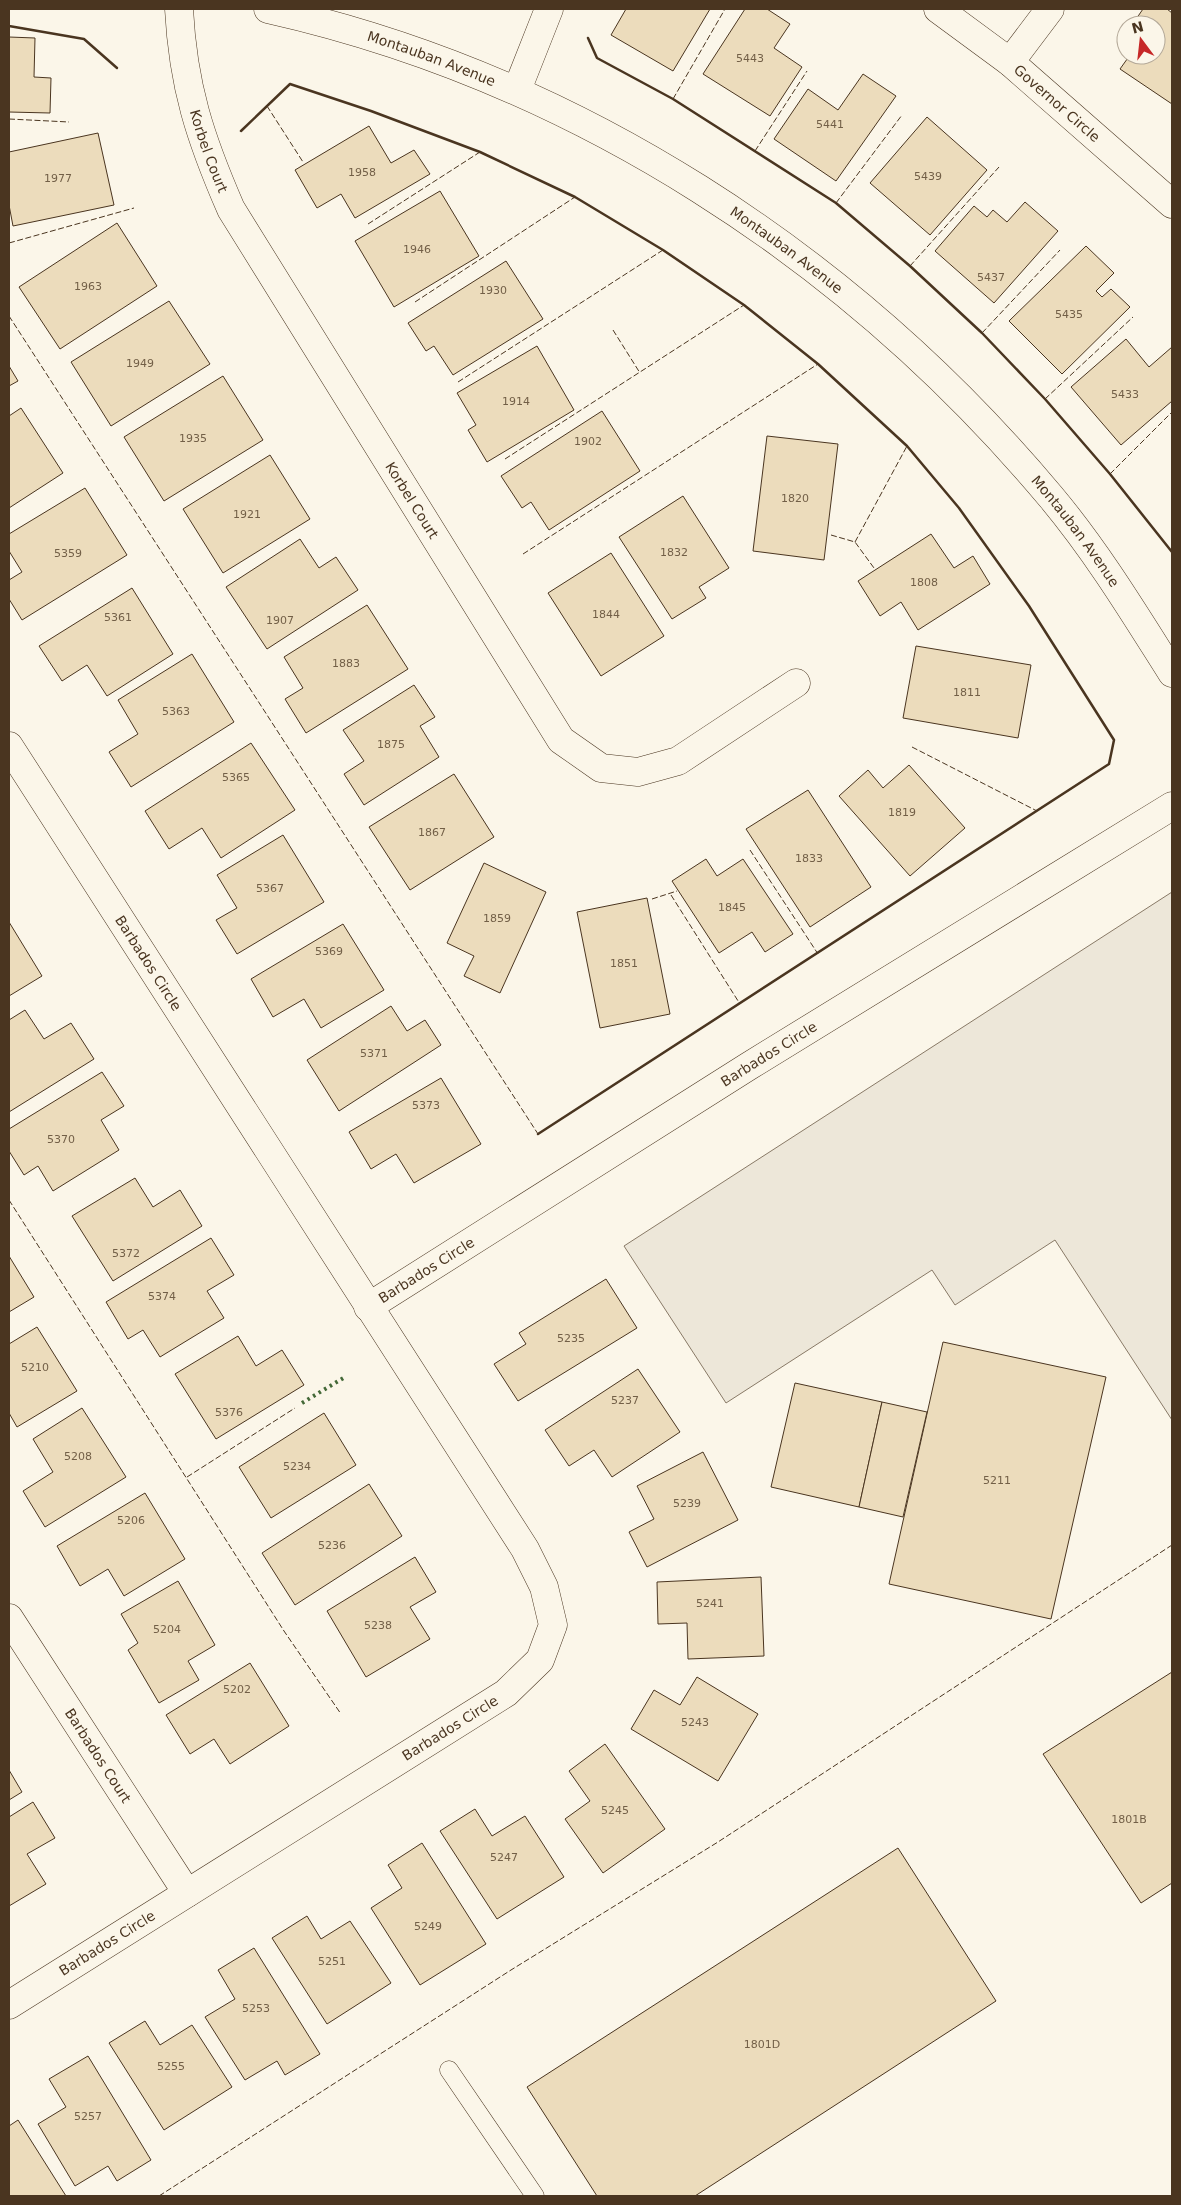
<svg xmlns="http://www.w3.org/2000/svg" width="1181" height="2205" font-family="'DejaVu Sans',sans-serif">
<rect width="100%" height="100%" fill="#fbf6e9"/>
<polygon fill="#ede7d9" stroke="#887966" points="1172,892 1172,1420 1055,1240 955,1305 932,1270 726,1403 624,1246"/>
<g fill="#ecdcbc" stroke="#4a3520">
<polygon points="626,9 710,9 673,71 611,35"/>
<polygon points="745,9 767,9 790,24 774,48 802,67 770,116 703,74"/>
<polygon points="1143,9 1167,9 1172,13 1172,104 1120,69 1130,55 1156,55 1156,25 1132,25"/>
<polygon points="9,37 35,38 34,77 51,78 50,113 9,112"/>
<polygon points="863,74 896,96 836,181 774,139 808,89 838,110"/>
<polygon points="927,117 987,170 930,235 870,183"/>
<polygon points="369,126 391,163 414,150 430,174 355,218 341,194 317,208 295,170"/>
<polygon points="98,133 114,205 13,226 9,205 9,152"/>
<polygon points="440,191 479,256 394,307 355,241"/>
<polygon points="1025,202 1058,231 994,303 935,251 974,206 987,217 993,210 1007,222"/>
<polygon points="117,223 157,286 60,349 19,287"/>
<polygon points="1086,246 1114,273 1096,291 1102,297 1111,289 1130,307 1062,374 1009,321"/>
<polygon points="506,261 543,319 453,375 434,346 426,351 408,323"/>
<polygon points="169,301 210,364 111,426 71,362"/>
<polygon points="1126,339 1149,367 1172,347 1172,401 1121,445 1071,387"/>
<polygon points="537,346 574,410 487,462 468,430 476,425 457,393"/>
<polygon points="9,366 18,381 9,386"/>
<polygon points="223,376 263,440 164,501 124,437"/>
<polygon points="21,408 63,473 9,508 9,416"/>
<polygon points="602,411 640,471 549,530 531,502 522,508 501,476"/>
<polygon points="767,436 838,444 824,560 753,551"/>
<polygon points="270,455 310,519 223,573 183,509"/>
<polygon points="85,488 127,555 22,620 9,599 9,580 22,572 9,551 9,534"/>
<polygon points="683,496 729,568 699,587 706,598 672,619 619,537"/>
<polygon points="931,534 954,568 973,556 990,584 918,630 901,602 880,616 858,581"/>
<polygon points="300,539 319,568 336,557 358,590 267,649 226,587"/>
<polygon points="611,553 664,636 601,676 548,593"/>
<polygon points="132,588 173,654 107,696 87,665 62,681 39,646"/>
<polygon points="367,605 408,669 306,733 285,699 303,688 284,657"/>
<polygon points="916,646 1031,665 1018,738 903,718"/>
<polygon points="192,654 234,722 131,787 109,752 138,734 118,700"/>
<polygon points="414,685 435,717 420,726 439,757 364,805 344,774 364,761 343,730"/>
<polygon points="251,743 295,810 221,858 202,828 169,849 145,811"/>
<polygon points="909,765 965,828 910,876 839,796 868,770 883,788"/>
<polygon points="454,774 494,837 410,890 369,827"/>
<polygon points="808,790 871,887 810,927 746,829"/>
<polygon points="283,835 324,902 237,954 216,920 237,908 217,875"/>
<polygon points="706,859 717,876 743,859 793,934 765,952 752,932 719,953 672,881"/>
<polygon points="484,863 546,892 500,993 464,976 474,956 447,943"/>
<polygon points="647,898 670,1014 600,1028 577,912"/>
<polygon points="9,922 42,976 9,996"/>
<polygon points="343,924 384,990 321,1028 304,999 273,1017 251,979"/>
<polygon points="391,1006 407,1031 425,1020 441,1045 339,1111 307,1060"/>
<polygon points="25,1010 44,1039 71,1023 94,1059 9,1112 9,1020"/>
<polygon points="102,1072 124,1106 101,1120 119,1150 53,1191 38,1166 24,1175 9,1151 9,1129"/>
<polygon points="441,1078 481,1144 414,1183 396,1154 371,1169 349,1132"/>
<polygon points="135,1178 153,1207 180,1190 202,1226 113,1281 72,1216"/>
<polygon points="211,1238 234,1275 207,1291 224,1318 160,1357 143,1330 128,1339 106,1302"/>
<polygon points="9,1256 34,1297 9,1312"/>
<polygon points="606,1279 637,1328 518,1401 494,1364 526,1344 519,1333"/>
<polygon points="37,1327 77,1391 17,1427 9,1413 9,1344"/>
<polygon points="238,1336 256,1366 282,1350 304,1385 216,1439 175,1374"/>
<polygon points="943,1342 1106,1377 1051,1619 889,1584"/>
<polygon points="638,1369 680,1432 612,1477 594,1450 569,1466 545,1430"/>
<polygon points="795,1383 882,1402 859,1507 771,1487"/>
<polygon points="882,1402 927,1412 903,1517 859,1507"/>
<polygon points="82,1408 126,1477 45,1527 23,1491 53,1472 33,1439"/>
<polygon points="324,1413 356,1465 271,1518 239,1467"/>
<polygon points="703,1452 738,1520 647,1567 629,1532 654,1519 637,1486"/>
<polygon points="369,1484 402,1536 295,1605 262,1553"/>
<polygon points="145,1493 185,1559 124,1596 108,1569 80,1586 57,1546"/>
<polygon points="415,1557 436,1592 410,1607 430,1639 366,1677 327,1611"/>
<polygon points="761,1577 764,1656 688,1659 687,1623 658,1624 657,1582"/>
<polygon points="178,1581 215,1645 188,1661 199,1680 159,1703 128,1650 138,1643 121,1614"/>
<polygon points="250,1663 289,1726 230,1764 214,1739 190,1754 166,1715"/>
<polygon points="1172,1672 1172,1883 1141,1903 1043,1754"/>
<polygon points="697,1677 758,1714 718,1781 631,1729 654,1690 680,1705"/>
<polygon points="605,1744 665,1829 603,1873 565,1819 590,1801 569,1771"/>
<polygon points="9,1770 22,1792 9,1800"/>
<polygon points="33,1802 55,1838 27,1854 46,1884 9,1906 9,1817"/>
<polygon points="475,1809 492,1836 525,1816 564,1877 497,1919 440,1831"/>
<polygon points="422,1843 486,1944 420,1985 371,1908 402,1888 388,1865"/>
<polygon points="898,1848 996,2001 695,2196 597,2196 527,2087"/>
<polygon points="307,1916 321,1939 350,1921 391,1983 327,2024 272,1938"/>
<polygon points="254,1948 320,2054 285,2075 277,2061 245,2080 205,2017 235,1999 218,1970"/>
<polygon points="145,2021 160,2045 192,2025 232,2087 164,2130 109,2043"/>
<polygon points="88,2056 151,2160 117,2181 108,2166 75,2186 38,2124 66,2107 49,2079"/>
<polygon points="18,2120 66,2196 9,2196 9,2126"/>
</g>
<g fill="none" stroke-linecap="round" stroke-linejoin="round">
<g stroke="#4a3520" stroke-width="19">
<polyline id="service" points="449,2070 535,2196"/>
</g>
<g stroke="#4a3520" stroke-width="29">
<g id="minor">
<path id="s1" d="M 179,9 C 183,86 200,138 231,209 L 561,740 L 601,768 L 638,772 L 678,761 L 796,683"/>
<path id="s2" d="M 938,9 L 1010,62 L 1172,204"/>
<polyline points="1010,62 1050,9"/>
<polyline points="517,90 549,9"/>
<path id="s3" d="M 9,746 L 525,1549 L 544,1587 L 553,1625 L 540,1660 L 506,1693 L 9,2005"/>
<path id="s4" d="M 368,1307 L 749,1066 L 1172,806"/>
<path id="s5" d="M 9,1618 L 187,1893"/>
</g>
</g>
<g stroke="#4a3520" stroke-width="29">
<g id="tertiary">
<path id="s6" d="M 268,9 C 575,78 850,257 1051,497 C 1097,552 1134,613 1172,673"/>
</g>
</g>
<use href="#service" stroke="#fbf6e9" stroke-width="18"/>
<use href="#minor" stroke="#fbf6e9" stroke-width="28"/>
<use href="#tertiary" stroke="#fbf6e9" stroke-width="28"/>
<polyline stroke="#436837" stroke-width="4" stroke-dasharray="2.5 4" stroke-linecap="butt" points="302,1403 345,1377"/>
<g stroke="#4a3520" stroke-width="1" stroke-dasharray="6 2.5" stroke-linecap="butt">
<polyline points="673,99 725,9"/>
<polyline points="267,106 303,162"/>
<polyline points="9,119 69,122"/>
<polyline points="755,151 807,71"/>
<polyline points="836,203 902,115"/>
<polyline points="368,224 480,152"/>
<polyline points="9,243 134,208"/>
<polyline points="910,266 999,167"/>
<polyline points="415,302 575,197"/>
<polyline points="9,316 538,1134"/>
<polyline points="613,330 640,373"/>
<polyline points="982,333 1060,250"/>
<polyline points="458,382 663,250"/>
<polyline points="1045,399 1133,317"/>
<polyline points="505,459 744,305"/>
<polyline points="1110,474 1172,412"/>
<polyline points="831,535 855,542 874,568"/>
<polyline points="855,542 907,446"/>
<polyline points="523,554 818,364"/>
<polyline points="912,747 1037,811"/>
<polyline points="750,850 818,954"/>
<polyline points="671,895 740,1004"/>
<polyline points="652,899 677,891"/>
<polyline points="9,1200 284,1631 341,1714"/>
<polyline points="187,1477 295,1408"/>
<polyline points="159,2196 511,1970 718,1842 1172,1545"/>
</g>
<g stroke="#4a3520" stroke-width="2.5">
<polyline points="9,26 84,39 117,68"/>
<polyline points="588,38 597,58 673,99 836,203 910,266 982,333 1045,399 1110,474 1172,552"/>
<polyline points="241,131 290,84 371,111 480,152 575,197 663,250 744,305 818,364 907,446 959,508 1029,606 1114,740 1109,764 538,1134"/>
</g>
</g>
<g text-anchor="middle" dominant-baseline="central" stroke-width="4" stroke-linejoin="round" paint-order="stroke">
<g font-size="11" fill="#725f47">
<text x="750" y="58">5443</text>
<text x="830" y="124">5441</text>
<text x="362" y="172">1958</text>
<text x="928" y="176">5439</text>
<text x="58" y="178">1977</text>
<text x="417" y="249">1946</text>
<text x="991" y="277">5437</text>
<text x="88" y="286">1963</text>
<text x="493" y="290">1930</text>
<text x="1069" y="314">5435</text>
<text x="140" y="363">1949</text>
<text x="1125" y="394">5433</text>
<text x="516" y="401">1914</text>
<text x="193" y="438">1935</text>
<text x="588" y="441">1902</text>
<text x="795" y="498">1820</text>
<text x="247" y="514">1921</text>
<text x="674" y="552">1832</text>
<text x="68" y="553">5359</text>
<text x="924" y="582">1808</text>
<text x="606" y="614">1844</text>
<text x="118" y="617">5361</text>
<text x="280" y="620">1907</text>
<text x="346" y="663">1883</text>
<text x="967" y="692">1811</text>
<text x="176" y="711">5363</text>
<text x="391" y="744">1875</text>
<text x="236" y="777">5365</text>
<text x="902" y="812">1819</text>
<text x="432" y="832">1867</text>
<text x="809" y="858">1833</text>
<text x="270" y="888">5367</text>
<text x="732" y="907">1845</text>
<text x="497" y="918">1859</text>
<text x="329" y="951">5369</text>
<text x="624" y="963">1851</text>
<text x="374" y="1053">5371</text>
<text x="426" y="1105">5373</text>
<text x="61" y="1139">5370</text>
<text x="126" y="1253">5372</text>
<text x="162" y="1296">5374</text>
<text x="571" y="1338">5235</text>
<text x="35" y="1367">5210</text>
<text x="625" y="1400">5237</text>
<text x="229" y="1412">5376</text>
<text x="78" y="1456">5208</text>
<text x="297" y="1466">5234</text>
<text x="997" y="1480">5211</text>
<text x="687" y="1503">5239</text>
<text x="131" y="1520">5206</text>
<text x="332" y="1545">5236</text>
<text x="710" y="1603">5241</text>
<text x="378" y="1625">5238</text>
<text x="167" y="1629">5204</text>
<text x="237" y="1689">5202</text>
<text x="695" y="1722">5243</text>
<text x="615" y="1810">5245</text>
<text x="1129" y="1819">1801B</text>
<text x="504" y="1857">5247</text>
<text x="428" y="1926">5249</text>
<text x="332" y="1961">5251</text>
<text x="256" y="2008">5253</text>
<text x="762" y="2044">1801D</text>
<text x="171" y="2066">5255</text>
<text x="88" y="2116">5257</text>
</g>
<g font-size="14" fill="#4a3520" stroke="#fbf6e9">
<text stroke="none"><textPath href="#s6" startOffset="171">Montauban Avenue</textPath></text>
<text stroke="none"><textPath href="#s2" startOffset="152">Governor Circle</textPath></text>
<text stroke="none"><textPath href="#s1" startOffset="146">Korbel Court</textPath></text>
<text stroke="none"><textPath href="#s6" startOffset="576">Montauban Avenue</textPath></text>
<text stroke="none"><textPath href="#s1" startOffset="551">Korbel Court</textPath></text>
<text stroke="none"><textPath href="#s6" startOffset="981">Montauban Avenue</textPath></text>
<text stroke="none"><textPath href="#s3" startOffset="258">Barbados Circle</textPath></text>
<text stroke="none"><textPath href="#s4" startOffset="474">Barbados Circle</textPath></text>
<text stroke="none"><textPath href="#s4" startOffset="69">Barbados Circle</textPath></text>
<text transform="translate(450 1728) rotate(-32)">Barbados Circle</text>
<text stroke="none"><textPath href="#s5" startOffset="164">Barbados Court</textPath></text>
<text transform="translate(107 1943) rotate(-32)">Barbados Circle</text>
</g>
</g>
<rect width="1181" height="2205" fill="none" stroke="#4a3520" stroke-width="20"/>
<g transform="translate(1141 40) rotate(345)"><circle r="24" fill="#fbf6e9" stroke="#b4a999"/>
<path d="M0-4L9 19L0 12L-9 19Z" fill="#c62828"/>
<text y="-8" font-size="14" font-weight="bold" text-anchor="middle" fill="#4a3520">N</text>
</g>
</svg>
